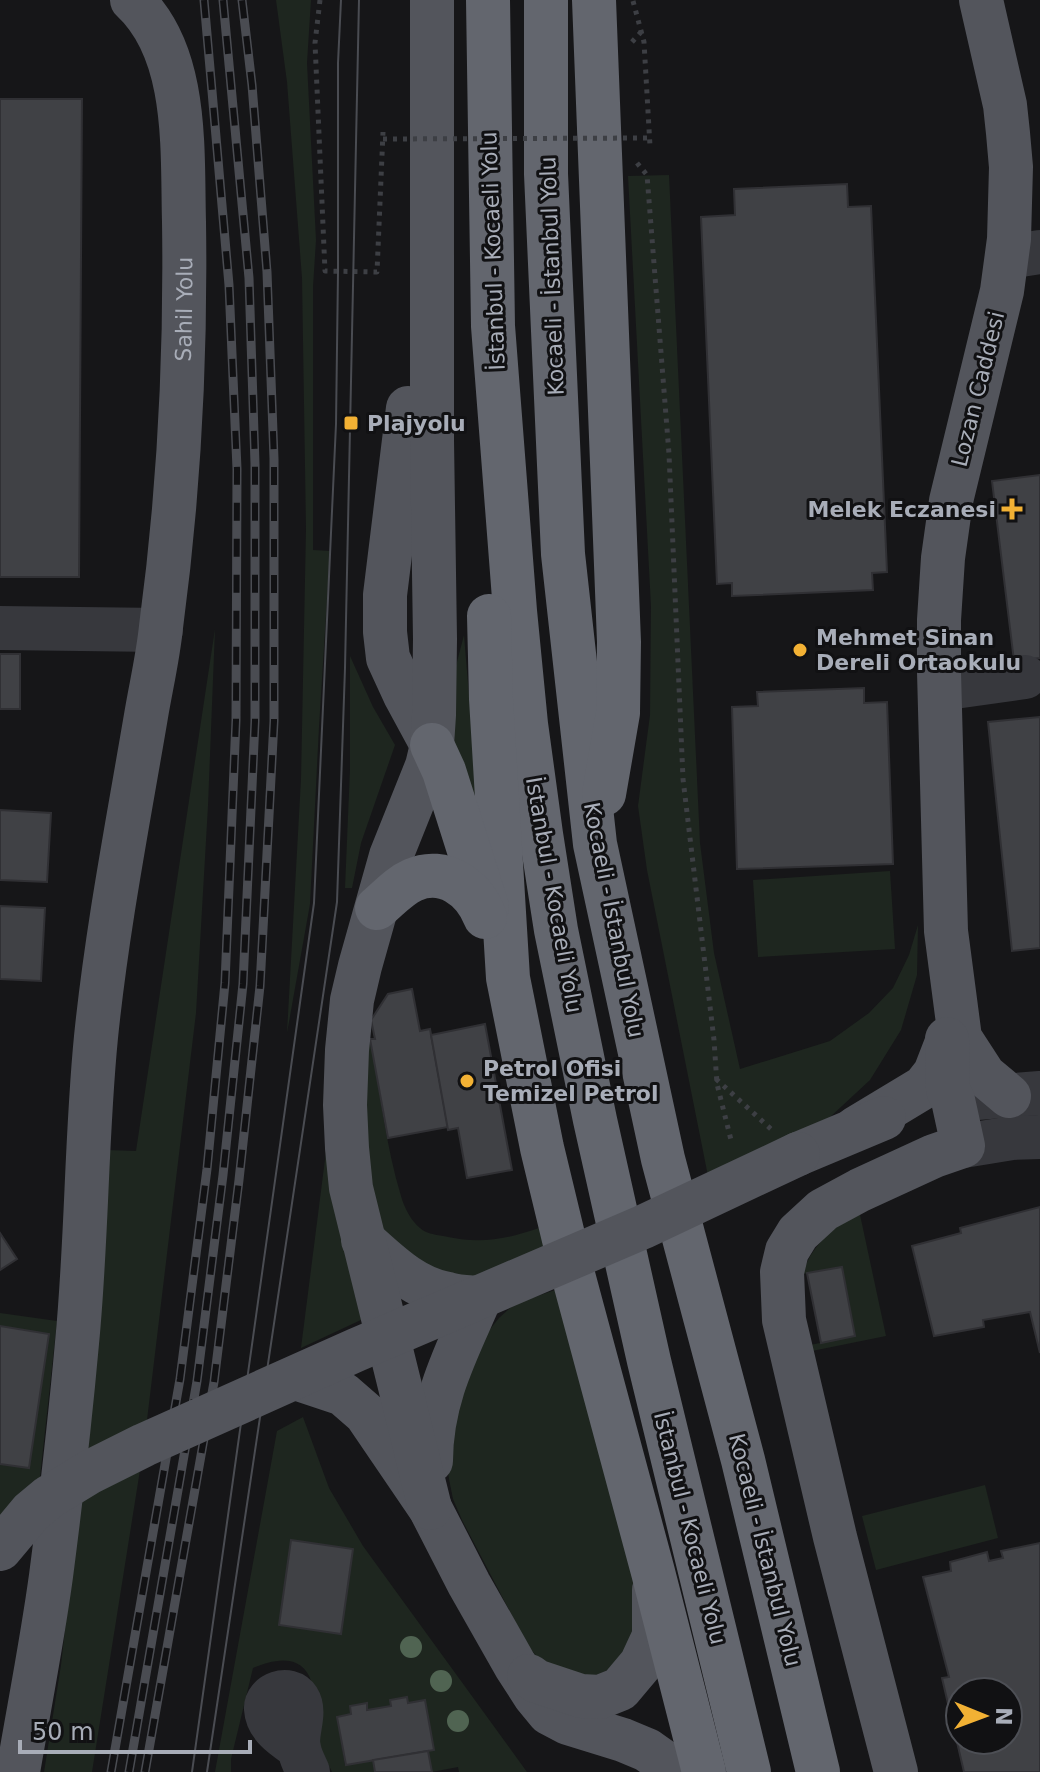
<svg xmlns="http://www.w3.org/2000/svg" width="1040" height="1772" font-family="'DejaVu Sans',sans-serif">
<rect width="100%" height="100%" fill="#161618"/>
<g fill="#1e261f">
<polygon points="276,0 311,0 307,63 316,240 313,287 313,550 330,551 319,727 310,904 287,1033 301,779 306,529 302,278 287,82"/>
<polygon points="669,175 700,843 714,953 740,1069 830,1041 869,1013 893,988 909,955 918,925 917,975 901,1030 870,1080 828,1119 708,1176 647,870 638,806 650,715 651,606 628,176"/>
<polygon points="215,629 208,806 196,1013 144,1445 92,1772 44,1772 61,1665 89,1417 106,1150 136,1151"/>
<polygon points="464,635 482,853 458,783 450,689"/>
<polygon points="350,656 373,707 395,745 361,843 352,888 345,888 350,769"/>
<polygon points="890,871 895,949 758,957 753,880"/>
<path d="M 370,1039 C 380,1091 386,1147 401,1196 C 404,1207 411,1221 420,1228 C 425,1233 435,1235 443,1236 C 479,1244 504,1240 539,1228 L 546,1249 L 471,1278 L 425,1278 L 371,1222 L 359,1042 Z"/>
<polygon points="329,1128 363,1319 301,1348"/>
<path d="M 859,1210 L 886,1336 L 812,1351 L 810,1345 L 854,1336 L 842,1267 L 803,1274 C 811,1244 835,1228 859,1210 Z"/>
<polygon points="555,1290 643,1612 622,1660 606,1671 591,1677 543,1664 528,1646 462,1520 453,1499 449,1479 446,1457 449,1417 487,1333 499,1318 510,1308 523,1301"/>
<polygon points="0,1313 57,1321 40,1477 0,1516"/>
<path d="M 303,1417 L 329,1488 L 363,1546 L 527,1772 L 459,1772 L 458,1767 L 432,1772 L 428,1751 L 434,1749 L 425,1701 L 408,1703 L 407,1697 L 390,1700 L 391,1706 L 367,1710 L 366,1703 L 350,1706 L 351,1714 L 337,1717 L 345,1765 L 373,1760 L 375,1772 L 332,1772 C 327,1761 319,1749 316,1738 C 311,1715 322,1675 296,1663 C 282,1657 266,1663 253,1668 L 231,1759 L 231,1772 L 215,1772 L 277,1431 Z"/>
<polygon points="985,1485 998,1538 876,1570 862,1516"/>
</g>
<g fill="#404145" stroke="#303034" stroke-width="2" fill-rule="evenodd">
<polygon points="0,99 82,99 79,577 0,577"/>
<polygon points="847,184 848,207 871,206 887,572 872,573 873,590 732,596 732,583 717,584 701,217 735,215 734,189"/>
<polygon points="1040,475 1040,658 1014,661 992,481"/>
<rect x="0" y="654" width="20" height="55"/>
<polygon points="864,688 864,703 887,702 893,864 737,869 732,707 758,706 757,692"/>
<polygon points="1040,717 1040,948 1012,951 988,722"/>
<polygon points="0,810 51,813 47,882 0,880"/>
<polygon points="0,906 45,908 41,981 0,979"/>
<polygon points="412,989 420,1031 430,1029 448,1127 388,1138 370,1039 375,1039 371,1020 388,994"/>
<polygon points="485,1024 512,1170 467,1178 458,1128 448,1130 431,1035"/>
<polygon points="1040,1207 1040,1353 1030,1312 983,1320 984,1327 934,1336 912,1246 961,1233 960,1228"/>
<polygon points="0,1233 17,1259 0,1270"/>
<polygon points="842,1267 855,1336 821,1343 807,1273"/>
<polygon points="0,1326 49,1334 29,1468 0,1464"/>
<polygon points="291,1540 353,1549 341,1634 279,1625"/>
<path d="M 1040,1543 L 1040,1772 L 964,1772 L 942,1678 L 949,1677 L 923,1577 L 951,1571 L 950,1562 L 987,1552 L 989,1561 L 1003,1558 L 1001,1551 ZM 960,1692 L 1008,1692 L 1008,1740 L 960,1740 Z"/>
<polygon points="407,1697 408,1703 425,1700 434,1750 346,1765 337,1717 351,1714 350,1706 367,1703 367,1710 391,1706 390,1700"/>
<polygon points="428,1751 432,1772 375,1772 373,1760"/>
</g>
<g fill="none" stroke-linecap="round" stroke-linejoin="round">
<g stroke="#3d3f44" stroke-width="5" stroke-dasharray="4 6" stroke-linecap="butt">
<polyline points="320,0 315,43 325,271 377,272 383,132"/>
<polyline points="633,1 644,42 650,146"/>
<polyline points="632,42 641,32"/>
<polyline points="637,163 647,175 669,454 683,779 714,1040 717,1084 732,1144"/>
<polyline points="716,1079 771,1129"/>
</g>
<g stroke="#37383d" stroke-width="44">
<polyline points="1007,257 1040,252"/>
<polyline points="0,628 161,630"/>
<polyline points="940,689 1025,677"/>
<polyline points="953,1100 1040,1093"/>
<polyline points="963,1146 1012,1138 1040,1137"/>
<path d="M 298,1747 C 285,1738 267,1727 266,1709 C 265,1694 289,1685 298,1699 C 307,1713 295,1733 299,1748 C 300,1756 305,1765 308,1772"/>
</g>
<g stroke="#53555c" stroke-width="44">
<polyline points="981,0 1005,105 1008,133 1011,167 1009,239 1002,291 951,501 943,558 939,620 939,672 946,931 960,1038 984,1075 1009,1096"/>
<polyline points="408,408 385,595 385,632 388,658 405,695 431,743"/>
<polyline points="856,1128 924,1087 935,1073 947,1042"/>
<polyline points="798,1154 884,1118"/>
<path d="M 363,1240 C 389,1263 413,1288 448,1294 C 458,1297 469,1297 480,1298 C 456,1353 431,1399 431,1461"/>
<polyline points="295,1378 343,1394 366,1414 430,1508 469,1584 515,1665 535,1696 549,1713 568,1723 623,1740 647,1750 678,1772"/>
<polyline points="430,1508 351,1188 347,1148 345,1105 347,1050 352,1000 360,966 391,856 427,766 432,745 434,715 435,639 432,440 432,0"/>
<polyline points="529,1676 536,1681 581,1696 600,1697 620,1689 641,1664 654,1636 654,1590"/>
<path id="s1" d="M 18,1772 C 29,1707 42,1642 51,1576 C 61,1499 70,1421 77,1343 C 87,1241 86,1138 96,1037 C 107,929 128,822 146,716 C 151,686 158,657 161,627 C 179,493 186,357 184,222 C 182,150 189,53 132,0"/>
<polyline points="896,1772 835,1537 784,1320 782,1272 787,1251 798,1233 823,1210 860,1190 934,1156 963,1146 953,1100 948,1090 947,1039"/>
</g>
<g stroke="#63666e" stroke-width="44">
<polyline points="488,0 493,326 515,611 526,724 541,834 556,930 595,1120 649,1361 749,1772"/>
<polyline points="546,0 546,174 563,554 595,844 663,1159 743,1460 818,1772"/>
<polyline points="594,0 619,642 618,713 604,794"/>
<polyline points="489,616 491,699 508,978 542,1148 568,1256 653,1572 704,1772"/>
<polyline points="432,745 444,771 487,907"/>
<path d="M 377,908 C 388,899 399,886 413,880 C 444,866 474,888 485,917"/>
</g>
<g stroke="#4a4c52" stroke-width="2">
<polyline points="192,1772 314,903 336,424 338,272 338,63 341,0"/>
<polyline points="207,1772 337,902 345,668 359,0"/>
</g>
<g stroke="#4a4c52" stroke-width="9">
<g id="rail">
<polyline points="111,1772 180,1379 207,1169 225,983 236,720 237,469 229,285 204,0"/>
<polyline points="129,1772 197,1381 223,1175 243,984 255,721 255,464 249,278 223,0"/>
<polyline points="145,1772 214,1382 239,1180 260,986 274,721 274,459 267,272 252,85 242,0"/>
</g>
</g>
<use href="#rail" stroke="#111113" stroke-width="6" stroke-dasharray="18" stroke-linecap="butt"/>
<polyline stroke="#3d3f44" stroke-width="5" stroke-dasharray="4 6" stroke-linecap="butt" points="383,139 650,138"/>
<polyline stroke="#53555c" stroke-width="44" points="0,1549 31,1512 49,1497 90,1472 144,1445 356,1350 643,1227 798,1154"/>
</g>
<g fill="#506452">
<circle cx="411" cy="1647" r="11"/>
<circle cx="441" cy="1681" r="11"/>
<circle cx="458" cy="1721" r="11"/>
</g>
<g fill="#f2b134" stroke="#111113" stroke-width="3">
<rect x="343" y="415" width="16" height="16" rx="4"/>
<path d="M1008 497h8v8h8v8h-8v8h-8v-8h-8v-8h8z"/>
<circle cx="800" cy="650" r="8"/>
<circle cx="467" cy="1081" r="8"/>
</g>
<g text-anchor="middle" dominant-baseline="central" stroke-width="6" stroke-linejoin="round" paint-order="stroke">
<g font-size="22" fill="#a8adb8" stroke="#111113">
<text transform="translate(493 251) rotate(-92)">İstanbul - Kocaeli Yolu</text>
<text transform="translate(552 276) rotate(-92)">Kocaeli - İstanbul Yolu</text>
<text stroke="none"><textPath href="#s1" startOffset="1474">Sahil Yolu</textPath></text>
<text transform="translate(978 389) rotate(-76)">Lozan Caddesi</text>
<text transform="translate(554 895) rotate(80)">İstanbul - Kocaeli Yolu</text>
<text transform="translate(614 920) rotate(79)">Kocaeli - İstanbul Yolu</text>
<text transform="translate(690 1528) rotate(76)">İstanbul - Kocaeli Yolu</text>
<text transform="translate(765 1550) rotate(76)">Kocaeli - İstanbul Yolu</text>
</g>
<g font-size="22" font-weight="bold" fill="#a8adb8" stroke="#111113" text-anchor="start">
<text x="367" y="423">Plajyolu</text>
<text x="996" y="509" text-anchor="end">Melek Eczanesi</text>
<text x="816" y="637">Mehmet Sinan<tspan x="816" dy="25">Dereli Ortaokulu</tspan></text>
<text x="483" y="1068">Petrol Ofisi<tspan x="483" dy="25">Temizel Petrol</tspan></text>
</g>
</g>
<g transform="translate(984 1716) rotate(91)"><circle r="38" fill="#111113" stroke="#4d4f55" stroke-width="2"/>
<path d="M0-6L14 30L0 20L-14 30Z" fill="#f2b134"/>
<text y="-12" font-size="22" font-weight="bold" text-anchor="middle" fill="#a8adb8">N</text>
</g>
<path d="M20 1740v12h230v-12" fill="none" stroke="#a8adb8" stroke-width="4"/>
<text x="32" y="1740" font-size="24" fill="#a8adb8" stroke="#111113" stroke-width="6" paint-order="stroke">50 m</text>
</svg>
